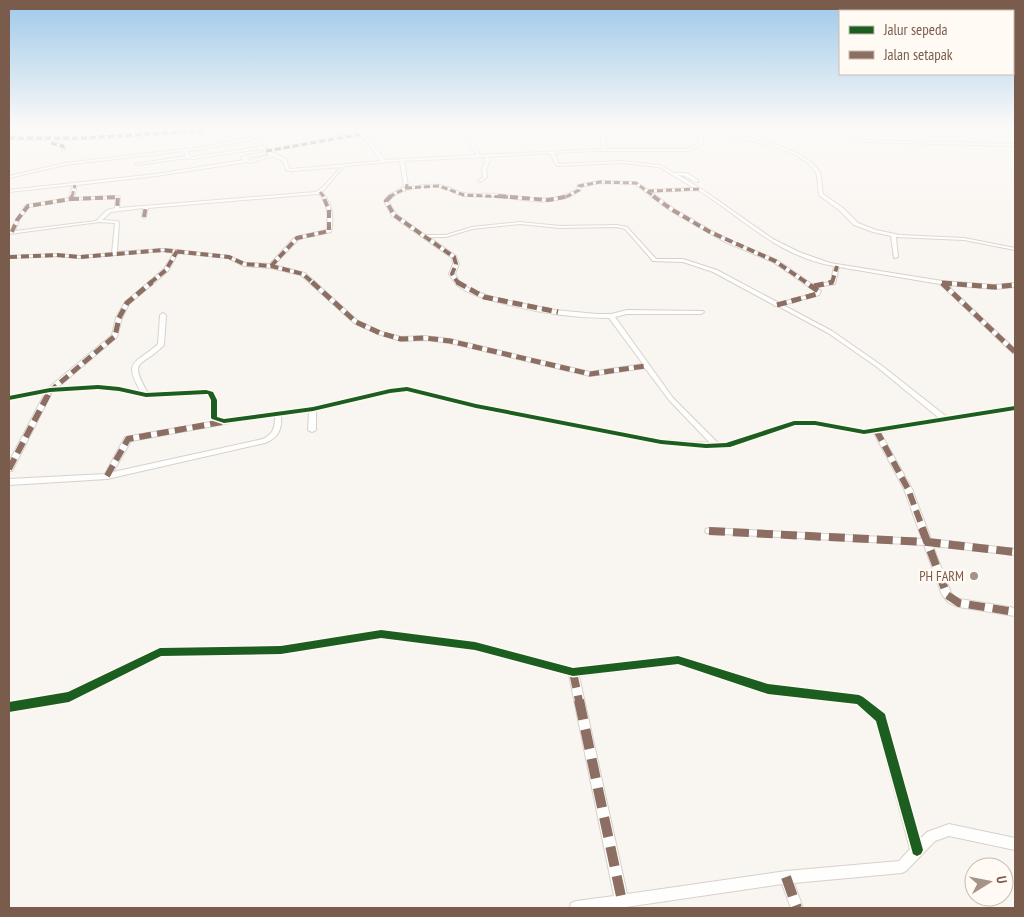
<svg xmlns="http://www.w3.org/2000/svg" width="1024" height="917" font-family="'PT Sans Narrow',sans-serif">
<rect width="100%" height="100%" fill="#f9f5f0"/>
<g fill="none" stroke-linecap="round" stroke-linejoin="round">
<g stroke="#d7d1cb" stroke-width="2">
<g id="minor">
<polygon points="51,127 54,127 51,130 49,129"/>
<path d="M 204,127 L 208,127 L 201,132 C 137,136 73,142 9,139 L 9,137 C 73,140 136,134 200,130 Z"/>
<path d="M 269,127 L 272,127 L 272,129 L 307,127 L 271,131 L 268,136 L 253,139 L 268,150 L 360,133 L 358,131 L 331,136 L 329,135 L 357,129 L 356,127 L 359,127 L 385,160 L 477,155 L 463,133 L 432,133 L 433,131 L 465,131 L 480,155 L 603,149 L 599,127 L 603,127 L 607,149 L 686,149 L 699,143 L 699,131 L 701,127 L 704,127 L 703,130 C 735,136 800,142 819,171 C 823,178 821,187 823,194 L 843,208 L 858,223 L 876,230 L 900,235 L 964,238 L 1015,248 L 1015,250 L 964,240 L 896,237 L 898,257 L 894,258 L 891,236 L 873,232 L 854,225 L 839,210 L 820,196 C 817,189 819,180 816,173 C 801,145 731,137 703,132 L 702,145 L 687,151 L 595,151 L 554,153 L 559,164 L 621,161 L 660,165 L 674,173 L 687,173 L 698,180 L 698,182 C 691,182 689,175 678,175 L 703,190 L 773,239 L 799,252 L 830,263 L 942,281 L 995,285 L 1015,283 L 1015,287 L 995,289 L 947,285 L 1015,349 L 1015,354 L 1013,353 L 940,284 L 839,267 L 835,284 L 816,287 L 821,291 L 819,295 L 783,305 L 832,331 L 881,365 L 947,417 L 1015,406 L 1015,410 L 880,432 L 912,489 L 931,539 L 1015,549 L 1015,555 L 933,546 L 951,593 L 955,597 L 960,599 L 1015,608 L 1015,616 L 959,607 L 949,603 L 942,595 L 924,545 L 706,533 L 705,531 L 706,529 L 709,528 L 922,539 L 904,489 L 874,433 L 864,434 L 815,425 L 795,425 L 730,447 L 706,448 L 661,444 L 476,408 L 407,391 L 390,393 L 316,410 L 316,430 L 312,432 L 308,430 L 309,412 L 281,415 C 282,429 279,438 265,443 L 107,479 L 9,485 L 9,479 L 105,474 L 125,437 L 217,421 L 211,418 L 211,400 L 208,394 L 206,394 L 146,397 L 119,391 L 98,389 L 52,392 L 13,469 L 12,471 L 9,471 L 9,462 L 45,393 L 9,400 L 9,396 L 48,388 L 112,335 L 116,318 L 125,302 L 164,269 L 174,253 L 163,251 L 80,258 L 57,256 L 9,258 L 9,256 L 57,254 L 80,256 L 112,253 L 115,223 L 99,222 L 9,234 C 13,224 19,215 26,205 L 69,198 L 73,185 L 9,192 L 9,190 L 156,174 L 244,160 L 241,159 L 241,157 L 265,152 L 266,154 L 246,158 L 250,161 L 270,155 L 262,149 L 192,159 L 188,158 L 137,165 L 135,164 L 186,156 L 184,151 L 65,165 L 9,178 L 9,176 L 65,163 L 203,147 L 266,134 ZM 361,135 L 381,161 L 291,169 L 289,168 L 286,159 L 270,151 ZM 250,140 L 260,147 L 192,157 L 190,156 L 187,151 L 203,149 ZM 550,153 L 556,165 L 558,166 L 621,163 L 659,167 L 694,188 L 648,190 L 636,182 L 600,181 L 578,185 L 577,189 C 549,206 525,196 495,194 C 484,193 474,195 464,193 C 454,191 449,186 439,185 C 428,184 418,186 408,187 L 404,161 L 485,157 L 486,160 L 482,170 L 483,177 L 478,181 L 480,182 L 487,177 L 486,170 L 490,160 L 488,157 ZM 273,156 L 283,161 L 286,170 L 291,171 L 341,167 L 323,187 L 316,192 L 119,208 L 120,197 L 118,196 L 74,198 L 77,185 L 156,176 L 247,162 L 250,163 ZM 400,161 L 404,187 L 389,195 L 384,201 L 392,216 L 452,258 L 453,264 L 449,274 C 452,278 454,283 458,286 C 470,295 484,298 498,302 C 534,312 572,318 609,318 L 643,364 L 590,372 L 450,339 L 425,336 L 401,337 L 382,332 L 358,321 L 305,273 L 274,265 L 299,239 L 331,232 C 334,218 332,203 322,192 L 344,166 ZM 600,183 L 635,184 L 669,210 L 725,242 L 773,262 L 815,291 L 815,293 L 779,303 L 717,270 L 683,259 L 656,259 L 627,227 L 617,225 L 560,226 L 520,222 L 472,227 L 446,235 L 425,235 L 396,214 L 388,201 C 399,188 430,183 446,188 C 452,191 456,194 463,196 C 474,197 484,196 494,196 C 526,199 550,209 580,191 L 581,187 ZM 698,190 C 743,218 779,257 834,266 L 831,282 L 813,285 L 777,260 L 729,240 L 712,231 L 673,208 L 651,192 ZM 317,194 L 319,194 C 329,204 328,216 327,230 L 295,237 L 270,264 L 245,263 L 229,256 L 177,250 L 163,249 L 117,252 L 119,222 L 117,221 L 102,220 L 111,212 L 143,208 L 142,217 L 144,218 L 146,217 L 148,208 ZM 116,198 L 115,208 L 107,210 L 96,221 L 15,231 L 19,220 L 29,207 L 71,200 ZM 520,224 L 560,228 L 617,227 L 625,229 L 653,261 L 683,262 L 713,272 L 774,305 L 775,306 L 778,306 L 828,333 L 877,367 L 939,418 L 864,430 L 815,421 L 794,421 L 726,443 L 718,443 L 673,398 L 615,317 L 627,314 L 701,314 L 704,312 L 703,311 L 627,310 L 611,314 L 597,314 L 555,310 L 509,301 L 489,296 L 472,290 L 460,283 L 455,274 L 459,264 L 456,256 L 429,237 L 446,237 L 472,229 ZM 178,253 L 228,258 L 244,266 L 271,268 L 301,275 L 354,323 L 378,334 L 401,341 L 425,340 L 450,343 L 590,376 L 645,368 L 669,400 L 710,443 L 661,440 L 476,404 L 407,387 L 390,389 L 313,407 L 224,419 L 217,417 L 217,400 L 213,392 L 206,390 L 148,393 C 127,358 143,367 164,345 L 166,315 L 163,313 L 160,315 L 158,344 C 136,364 122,360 141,392 L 119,387 L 98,385 L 57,388 L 117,337 L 122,318 L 129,304 L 168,271 ZM 275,416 C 275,428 273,434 263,439 L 113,472 L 131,441 L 225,424 L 228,423 Z"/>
<polygon points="832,127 837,127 861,140 1015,144 1015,146 861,142 853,139"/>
<polygon points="966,127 970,127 976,133 973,134"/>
<polygon points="997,127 1015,127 1015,129 998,128"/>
<polygon points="53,142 64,145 65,152 63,152 61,147 52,144"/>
<path d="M 381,630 L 475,642 L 573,668 L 678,656 L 768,684 L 859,695 L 863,697 L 885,714 L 886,718 L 920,839 L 927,832 L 949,824 L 1015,838 L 1015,850 L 949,836 L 935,841 L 906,871 L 902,873 L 794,883 L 803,908 L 791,908 L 782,884 L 619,908 L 570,908 L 571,903 L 576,901 L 614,896 L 569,675 L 475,650 L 381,638 L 281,654 L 161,656 L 69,702 L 9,712 L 9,702 L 68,692 L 160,648 L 281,646 ZM 678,664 L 768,694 L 857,704 L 876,721 L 910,849 L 899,861 L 786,871 L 627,894 L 579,676 Z"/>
</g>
</g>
<g stroke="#dad1cc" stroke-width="3">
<polygon id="primary" points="14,127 21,127 9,134 9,130"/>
</g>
<use href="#minor" fill="#fefefd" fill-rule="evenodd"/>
<use href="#primary" fill="#f3eee8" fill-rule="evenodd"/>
<g stroke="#8d6e63" stroke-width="3" stroke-dasharray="6 3" stroke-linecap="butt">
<polyline points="51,129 53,127"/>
<polyline points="9,138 81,138 201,131 207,127"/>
<polyline points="51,143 63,146 64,151"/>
<polyline points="266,151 362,134"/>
<polyline points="406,188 439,186 464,195 508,197"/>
<polyline points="648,191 699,189"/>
<polyline points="320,192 324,197"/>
<polyline points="72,197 75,185"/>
<polyline points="389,197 406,188 407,184"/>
<polyline points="566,197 579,190 579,186 600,182 636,183 655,197"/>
</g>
<g stroke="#8d6e63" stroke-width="4" stroke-dasharray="8 4" stroke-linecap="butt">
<polyline points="391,196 386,201 394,215 454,257 456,264 452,274 458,283"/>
<polyline points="498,196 548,200 570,196"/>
<polyline points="653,196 671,209 710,232 775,261 807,283"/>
<polyline points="71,199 118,197 117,209"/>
<polyline points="144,217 146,206"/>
<polyline points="12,232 17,220 28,206 71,199 72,196"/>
<polyline points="9,257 57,255 80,257 163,250 229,257 244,264 271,266 303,274 313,283"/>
<polyline points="271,266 297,238 329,231 329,210 323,196"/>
<polyline points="150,283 166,270 177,251"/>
<polyline points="832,283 837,266"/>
<polyline points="942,283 945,283"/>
</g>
<g stroke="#8d6e63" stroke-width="5" stroke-dasharray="10 5" stroke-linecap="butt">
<polyline points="312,282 356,322 380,333 401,339 425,338 450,341 590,374 645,366"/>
<polyline points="457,282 484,297 558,312"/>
<polyline points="942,283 1015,352"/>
<polyline points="942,283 995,287 1015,285"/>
<polyline points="814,286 833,282"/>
<polyline points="777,305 817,294 818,291 805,282"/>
<polyline points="49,392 115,336 119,318 127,303 152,282"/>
</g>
<g stroke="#8d6e63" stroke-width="6" stroke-dasharray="12 6" stroke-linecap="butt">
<polyline points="876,430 908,489 923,529"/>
<polyline points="9,469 50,391"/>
<polyline points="107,476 128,439 222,422"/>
</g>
<g stroke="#8d6e63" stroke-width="8" stroke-dasharray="16 8" stroke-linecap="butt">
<polyline points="922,528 947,595 959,603 1015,612"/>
<polyline points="709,531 927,542 1015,552"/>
<polyline points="573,672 579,701"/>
</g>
<g stroke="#8d6e63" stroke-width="10" stroke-dasharray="20 10" stroke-linecap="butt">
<polyline points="579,700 622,901"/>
<polyline points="786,877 797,908"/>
</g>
<g stroke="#fffaf3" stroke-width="3">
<g id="cycleway">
<polygon points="98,385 119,387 146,393 206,390 213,392 217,400 217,417 224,419 313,407 390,389 407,387 476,404 661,440 706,444 726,443 794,421 815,421 864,430 1015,406 1015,410 864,434 815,425 795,425 730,447 706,448 661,444 476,408 407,391 390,393 313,411 224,423 212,419 211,418 211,400 208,394 206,394 146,397 119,391 98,389 50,392 9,400 9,396 50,388"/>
<polygon points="381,630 475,642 573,668 678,656 768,684 859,695 863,697 885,714 886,718 923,850 921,854 917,856 913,854 876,721 857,704 768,694 678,664 573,676 475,650 381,638 281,654 161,656 69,702 9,712 9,702 68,692 160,648 281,646"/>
</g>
</g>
<use href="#cycleway" fill="#1b5e20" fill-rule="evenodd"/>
</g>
<linearGradient id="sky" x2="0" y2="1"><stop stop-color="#9ec9e9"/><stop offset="0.5" stop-color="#fcfaf8"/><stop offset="1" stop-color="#fcfaf8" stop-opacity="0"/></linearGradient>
<rect width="1024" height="256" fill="url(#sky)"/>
<circle fill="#a69286" stroke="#fffaf3" stroke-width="2" cx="974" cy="576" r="5"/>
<g text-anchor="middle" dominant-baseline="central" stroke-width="5" stroke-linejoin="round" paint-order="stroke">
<g font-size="14" fill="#7a5c4d" stroke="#fffaf3" text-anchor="end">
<text x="964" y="576">PH FARM</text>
</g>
</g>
<rect width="1024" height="917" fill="none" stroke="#7a5c4d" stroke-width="20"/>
<rect x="839" y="10" width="175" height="65" fill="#fffaf3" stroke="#cabbb1"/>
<rect x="849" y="26" width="25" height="8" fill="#1b5e20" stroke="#cabbb1"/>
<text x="884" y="35" font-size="15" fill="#7a5c4d">Jalur sepeda</text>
<rect x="849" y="51" width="25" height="8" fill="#8d6e63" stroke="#cabbb1"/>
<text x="884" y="60" font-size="15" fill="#7a5c4d">Jalan setapak</text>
<g transform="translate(989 882) rotate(80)"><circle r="24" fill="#fffaf3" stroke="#cabbb1"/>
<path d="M0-4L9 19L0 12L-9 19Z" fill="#a69286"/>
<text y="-8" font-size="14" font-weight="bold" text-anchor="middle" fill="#7a5c4d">U</text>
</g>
</svg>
